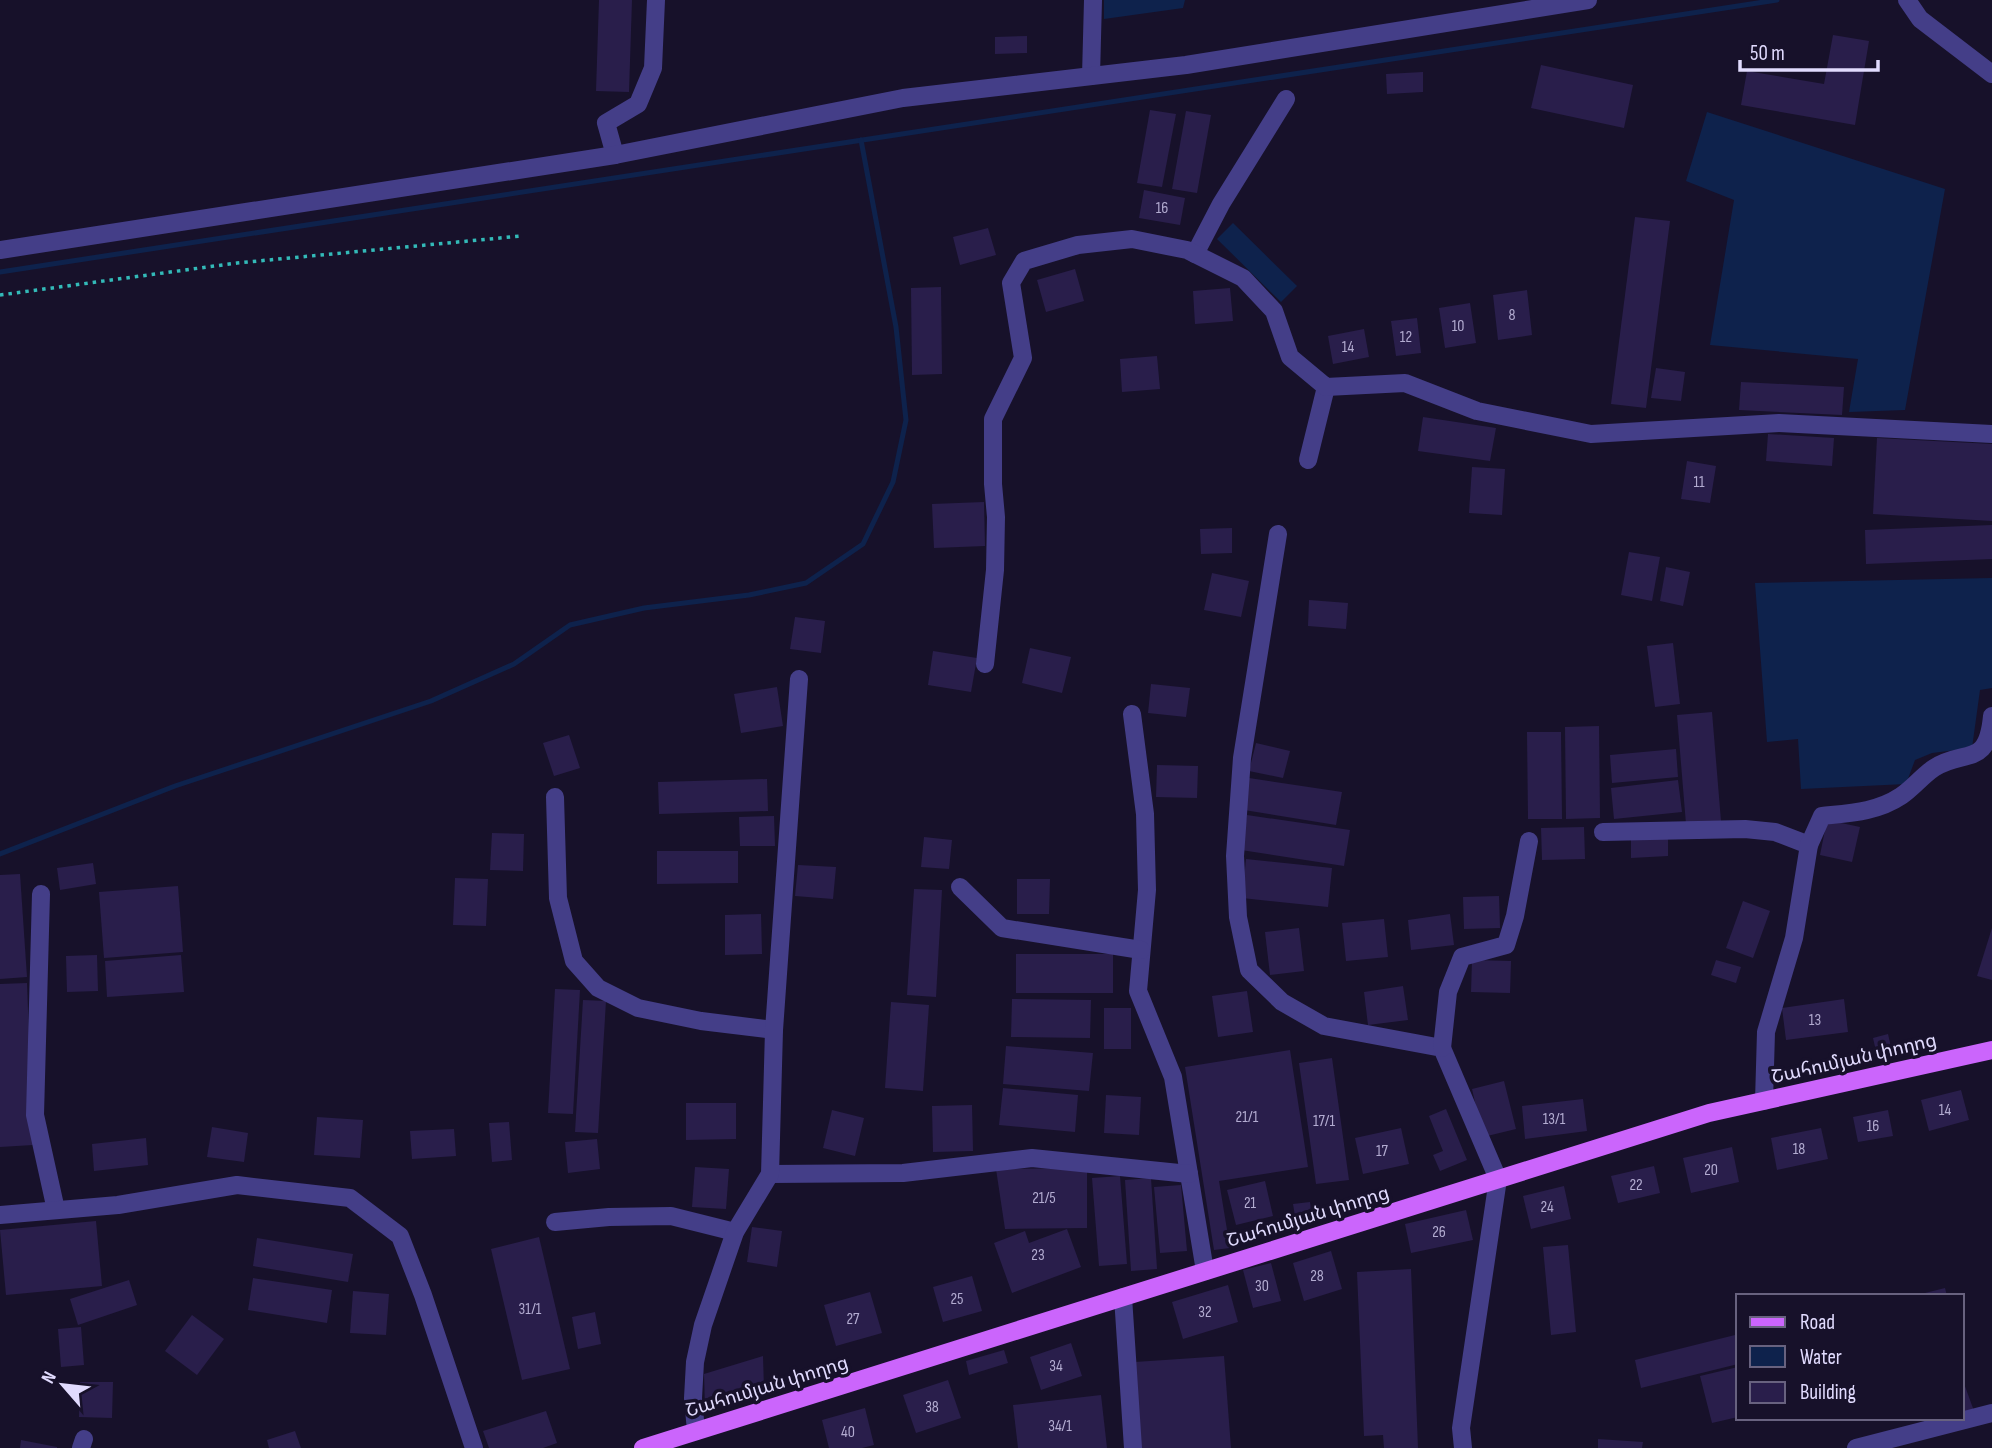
<svg xmlns="http://www.w3.org/2000/svg" width="1992" height="1448" font-family="'Sofia Sans Condensed','Noto Sans Armenian',sans-serif">
<rect width="100%" height="100%" fill="#17112a"/>
<g fill="#0e224c">
<polygon points="1104,0 1185,0 1183,8 1104,19"/>
<polygon points="1707,112 1945,189 1905,410 1849,412 1858,359 1710,345 1734,200 1686,181"/>
<polygon points="1233,223 1297,286 1281,302 1217,239"/>
<polygon points="1992,578 1992,688 1980,690 1972,748 1932,753 1915,760 1906,784 1801,789 1798,739 1767,742 1755,583"/>
</g>
<g fill="none" stroke-linecap="round" stroke-linejoin="round">
<g stroke="#0e224c" stroke-width="5">
<polyline points="0,272 1777,0"/>
<polyline points="0,854 175,786 431,701 514,664 570,625 644,608 749,595 806,583 863,544 893,482 906,420 896,327 861,140"/>
</g>
</g>
<g fill="#291e4b">
<polygon points="599,0 632,0 629,92 596,91"/>
<polygon points="1833,35 1869,41 1855,125 1741,105 1747,71 1824,84"/>
<polygon points="1027,36 1027,53 995,54 995,37"/>
<polygon points="1541,65 1633,85 1624,128 1531,108"/>
<polygon points="1423,72 1423,92 1387,94 1386,74"/>
<polygon points="1150,110 1176,114 1162,187 1137,183"/>
<polygon points="1186,111 1211,115 1197,193 1172,189"/>
<polygon points="1144,190 1185,198 1180,225 1139,218"/>
<polygon points="1635,217 1670,221 1646,408 1611,404"/>
<polygon points="988,228 996,255 960,265 953,237"/>
<polygon points="1075,269 1084,301 1046,312 1037,280"/>
<polygon points="941,287 942,374 912,375 911,288"/>
<polygon points="1230,288 1233,321 1195,324 1193,291"/>
<polygon points="1527,290 1532,335 1498,340 1493,295"/>
<polygon points="1470,303 1476,343 1445,348 1439,308"/>
<polygon points="1417,318 1421,353 1396,356 1391,321"/>
<polygon points="1364,329 1369,357 1333,364 1328,336"/>
<polygon points="1157,356 1160,389 1122,392 1120,359"/>
<polygon points="1656,368 1685,372 1681,401 1651,398"/>
<polygon points="1741,382 1844,387 1842,415 1739,410"/>
<polygon points="1423,417 1496,428 1490,461 1418,451"/>
<polygon points="1768,434 1834,438 1832,466 1766,461"/>
<polygon points="1877,438 1992,444 1992,521 1873,514"/>
<polygon points="1687,461 1716,466 1710,503 1681,499"/>
<polygon points="1472,467 1505,469 1502,515 1469,513"/>
<polygon points="984,502 985,546 934,548 932,504"/>
<polygon points="1992,525 1992,559 1866,564 1865,530"/>
<polygon points="1232,528 1232,553 1201,554 1200,529"/>
<polygon points="1629,552 1660,557 1652,601 1621,595"/>
<polygon points="1666,567 1690,572 1683,606 1660,601"/>
<polygon points="1212,573 1249,581 1241,617 1204,610"/>
<polygon points="1309,600 1348,603 1346,629 1308,626"/>
<polygon points="795,617 825,621 821,653 790,649"/>
<polygon points="1673,643 1680,704 1655,707 1647,646"/>
<polygon points="1030,648 1071,657 1062,693 1022,683"/>
<polygon points="933,651 977,658 971,692 928,685"/>
<polygon points="1151,684 1190,688 1186,717 1148,713"/>
<polygon points="777,687 783,726 741,733 734,694"/>
<polygon points="1712,712 1721,821 1686,824 1677,715"/>
<polygon points="1599,726 1600,818 1566,819 1565,727"/>
<polygon points="1527,732 1561,732 1562,819 1528,819"/>
<polygon points="569,735 580,768 554,776 543,743"/>
<polygon points="1256,743 1290,751 1283,778 1249,771"/>
<polygon points="1676,749 1678,777 1612,783 1610,755"/>
<polygon points="1157,765 1198,766 1197,798 1156,797"/>
<polygon points="1249,778 1342,792 1336,825 1244,810"/>
<polygon points="767,779 768,811 659,814 658,782"/>
<polygon points="1678,780 1682,812 1614,819 1611,788"/>
<polygon points="1247,815 1350,830 1344,866 1241,850"/>
<polygon points="774,816 775,846 740,846 739,817"/>
<polygon points="1827,820 1860,827 1852,862 1820,855"/>
<polygon points="1584,827 1585,859 1542,860 1541,828"/>
<polygon points="492,833 524,834 523,871 490,870"/>
<polygon points="924,837 952,840 949,869 921,867"/>
<polygon points="1668,837 1668,856 1631,858 1631,838"/>
<polygon points="657,851 738,851 738,883 657,884"/>
<polygon points="1246,859 1332,868 1328,907 1242,898"/>
<polygon points="93,863 96,884 60,890 57,868"/>
<polygon points="798,865 836,867 833,899 795,896"/>
<polygon points="20,874 27,977 0,979 0,875"/>
<polygon points="455,878 488,879 486,926 453,925"/>
<polygon points="1017,879 1050,879 1049,914 1017,914"/>
<polygon points="178,886 183,952 104,958 99,892"/>
<polygon points="914,889 942,890 936,997 907,995"/>
<polygon points="1499,896 1500,928 1464,929 1463,897"/>
<polygon points="1743,901 1770,911 1753,958 1726,948"/>
<polygon points="761,914 762,954 725,955 725,915"/>
<polygon points="1450,914 1454,945 1411,950 1408,920"/>
<polygon points="1384,919 1388,957 1346,961 1342,923"/>
<polygon points="1299,928 1304,971 1270,975 1265,932"/>
<polygon points="1992,928 1992,980 1977,976"/>
<rect x="1016" y="954" width="97" height="39"/>
<polygon points="97,955 98,991 67,992 66,956"/>
<polygon points="181,955 184,992 107,997 105,961"/>
<polygon points="1472,960 1511,961 1510,993 1471,992"/>
<polygon points="1716,960 1741,967 1736,983 1711,975"/>
<polygon points="27,983 33,1145 0,1147 0,984"/>
<polygon points="1403,986 1408,1020 1368,1025 1364,992"/>
<polygon points="555,989 580,990 573,1114 548,1113"/>
<polygon points="1247,991 1253,1032 1218,1037 1212,996"/>
<polygon points="1012,999 1091,1000 1090,1038 1011,1037"/>
<polygon points="1844,999 1848,1032 1786,1040 1782,1008"/>
<polygon points="583,1000 606,1001 598,1133 575,1132"/>
<polygon points="891,1002 929,1005 923,1091 885,1088"/>
<rect x="1104" y="1008" width="27" height="41"/>
<polygon points="1888,1034 1891,1047 1876,1051 1873,1038"/>
<polygon points="1006,1046 1093,1053 1089,1091 1003,1084"/>
<polygon points="1290,1050 1308,1167 1219,1181 1230,1248 1214,1250 1185,1067"/>
<polygon points="1332,1058 1349,1180 1316,1184 1299,1063"/>
<polygon points="1504,1081 1516,1129 1483,1137 1472,1089"/>
<polygon points="1003,1088 1078,1095 1075,1132 999,1125"/>
<polygon points="1961,1090 1969,1120 1929,1131 1921,1100"/>
<polygon points="1106,1095 1141,1097 1139,1135 1104,1133"/>
<polygon points="1583,1099 1587,1131 1525,1139 1522,1106"/>
<polygon points="686,1103 736,1103 736,1139 686,1140"/>
<polygon points="972,1105 973,1151 933,1152 932,1106"/>
<polygon points="1446,1109 1467,1160 1440,1171 1433,1155 1443,1151 1429,1116"/>
<polygon points="832,1110 864,1118 855,1156 823,1148"/>
<polygon points="1888,1110 1893,1136 1858,1142 1853,1117"/>
<polygon points="317,1117 363,1120 360,1158 314,1155"/>
<polygon points="509,1122 512,1160 492,1162 489,1123"/>
<polygon points="212,1127 248,1133 244,1162 207,1157"/>
<polygon points="1401,1128 1409,1164 1363,1174 1355,1138"/>
<polygon points="1821,1128 1828,1159 1777,1170 1771,1138"/>
<polygon points="454,1129 456,1156 412,1159 410,1131"/>
<polygon points="146,1138 148,1165 94,1171 92,1144"/>
<polygon points="597,1139 600,1169 568,1173 565,1142"/>
<polygon points="1732,1147 1739,1182 1691,1193 1683,1158"/>
<polygon points="1654,1166 1660,1193 1618,1203 1611,1176"/>
<polygon points="695,1167 729,1169 726,1209 692,1207"/>
<polygon points="1087,1168 1087,1228 1005,1229 996,1169"/>
<polygon points="1120,1176 1127,1264 1099,1266 1092,1178"/>
<polygon points="1151,1178 1157,1269 1131,1271 1125,1180"/>
<polygon points="1265,1181 1273,1216 1236,1225 1227,1190"/>
<polygon points="1181,1185 1187,1251 1160,1253 1154,1187"/>
<polygon points="1564,1186 1571,1219 1531,1229 1523,1196"/>
<polygon points="1310,1202 1312,1219 1296,1222 1293,1204"/>
<polygon points="1466,1210 1473,1240 1411,1253 1405,1224"/>
<polygon points="96,1221 102,1286 6,1295 0,1230"/>
<polygon points="752,1227 782,1231 777,1267 747,1262"/>
<polygon points="1067,1229 1081,1267 1012,1293 994,1243 1025,1231 1029,1243"/>
<polygon points="539,1237 570,1369 522,1380 491,1249"/>
<polygon points="257,1238 353,1254 348,1282 253,1266"/>
<polygon points="1568,1245 1576,1332 1551,1335 1543,1247"/>
<polygon points="1331,1251 1342,1289 1304,1301 1293,1263"/>
<polygon points="1271,1263 1281,1301 1253,1308 1243,1270"/>
<polygon points="1411,1269 1418,1448 1384,1448 1383,1435 1364,1436 1357,1272"/>
<polygon points="972,1276 982,1311 943,1322 933,1287"/>
<polygon points="253,1278 332,1290 327,1323 248,1310"/>
<polygon points="129,1280 137,1305 78,1325 70,1299"/>
<polygon points="1228,1285 1238,1322 1183,1339 1172,1302"/>
<polygon points="1945,1288 1947,1296 1917,1296 1917,1295"/>
<polygon points="353,1291 389,1294 386,1335 350,1333"/>
<polygon points="870,1292 882,1333 836,1346 824,1305"/>
<polygon points="595,1312 601,1344 578,1349 572,1317"/>
<polygon points="192,1315 224,1339 197,1375 165,1351"/>
<polygon points="81,1327 84,1365 61,1367 58,1329"/>
<polygon points="1735,1335 1738,1364 1641,1388 1635,1360"/>
<polygon points="1071,1343 1082,1376 1041,1390 1030,1357"/>
<polygon points="1004,1350 1008,1363 969,1375 966,1361"/>
<polygon points="763,1356 764,1389 705,1408 704,1374"/>
<polygon points="1224,1356 1231,1448 1141,1448 1135,1362"/>
<polygon points="1738,1367 1738,1417 1712,1423 1700,1376"/>
<polygon points="1962,1378 1974,1411 1962,1415"/>
<polygon points="948,1380 961,1418 916,1433 903,1395"/>
<polygon points="80,1382 113,1382 112,1418 79,1417"/>
<polygon points="1101,1395 1107,1448 1018,1448 1013,1405"/>
<polygon points="865,1408 874,1445 862,1448 829,1448 822,1420"/>
<polygon points="546,1411 557,1443 543,1448 489,1448 483,1431"/>
<polygon points="295,1431 301,1448 269,1448 267,1440"/>
<polygon points="1598,1439 1643,1442 1642,1448 1598,1448"/>
<polygon points="21,1440 57,1447 57,1448 20,1448"/>
</g>
<g fill="none" stroke-linecap="round" stroke-linejoin="round">
<polyline stroke="#33bab8" stroke-width="3.5" stroke-dasharray="3.5 5" stroke-linecap="butt" points="0,295 237,263 521,236"/>
<g stroke="#443e88" stroke-width="18">
<polyline points="1907,0 1920,19 1992,74"/>
<polyline points="1091,76 1093,0"/>
<polyline points="615,155 606,123 638,104 653,68 656,0"/>
<polyline points="0,250 615,155 903,98 1186,65 1588,0"/>
<polyline points="1195,254 1221,204 1286,99"/>
<polyline points="1308,460 1326,387"/>
<polyline points="1278,534 1242,758 1235,856 1238,917 1249,970 1282,1002 1324,1026 1442,1048 1498,1179 1461,1428 1463,1448"/>
<polyline points="985,664 995,570 996,517 993,484 993,419 1023,358 1011,283 1024,261 1078,245 1132,239 1187,250 1243,278 1274,311 1290,357 1326,387 1405,383 1477,411 1591,434 1779,423 1992,434"/>
<polyline points="1132,714 1145,814 1147,890 1138,991 1173,1077 1205,1271"/>
<polyline points="555,797 558,898 574,961 598,988 638,1008 701,1021 774,1030"/>
<polyline points="1603,832 1745,829 1775,832 1809,845"/>
<polyline points="960,887 1002,928 1141,950"/>
<polyline points="41,894 35,1115 56,1210"/>
<polyline points="1442,1048 1448,992 1462,957 1506,945 1515,916 1529,841"/>
<path d="M 1764,1101 L 1766,1032 L 1794,938 L 1809,845 L 1822,816 C 1850,813 1877,812 1901,796 C 1913,788 1922,776 1934,768 C 1965,748 1987,769 1992,716"/>
<polyline points="770,1174 903,1173 1032,1158 1189,1174"/>
<polyline points="0,1215 118,1205 237,1185 350,1198 400,1236 423,1295 474,1448"/>
<polyline points="555,1222 609,1217 671,1216 735,1232"/>
<polyline points="1123,1297 1133,1448"/>
<polyline points="696,1431 693,1398 695,1362 703,1325 735,1232 770,1174 774,1030 799,679"/>
<polyline points="81,1448 84,1439"/>
<polyline points="1856,1448 1992,1413"/>
</g>
<polyline stroke="#cb65fc" stroke-width="18" points="643,1448 1709,1113 1992,1050"/>
</g>
<g text-anchor="middle" dominant-baseline="central" stroke-width="7" stroke-linejoin="round" paint-order="stroke">
<g font-size="16" fill="#b3acd1">
<text x="1162" y="208">16</text>
<text x="1512" y="315">8</text>
<text x="1458" y="326">10</text>
<text x="1406" y="337">12</text>
<text x="1348" y="347">14</text>
<text x="1699" y="482">11</text>
<text x="1815" y="1020">13</text>
<text x="1945" y="1110">14</text>
<text x="1247" y="1117">21/1</text>
<text x="1554" y="1119">13/1</text>
<text x="1324" y="1121">17/1</text>
<text x="1873" y="1126">16</text>
<text x="1799" y="1149">18</text>
<text x="1382" y="1151">17</text>
<text x="1711" y="1170">20</text>
<text x="1636" y="1185">22</text>
<text x="1044" y="1198">21/5</text>
<text x="1250" y="1203">21</text>
<text x="1547" y="1207">24</text>
<text x="1439" y="1232">26</text>
<text x="1038" y="1255">23</text>
<text x="1317" y="1276">28</text>
<text x="1262" y="1286">30</text>
<text x="957" y="1299">25</text>
<text x="530" y="1309">31/1</text>
<text x="1205" y="1312">32</text>
<text x="853" y="1319">27</text>
<text x="1056" y="1366">34</text>
<text x="932" y="1407">38</text>
<text x="1060" y="1426">34/1</text>
<text x="848" y="1432">40</text>
</g>
<g font-size="19" fill="#e1dbfe" stroke="#17112a">
<text transform="translate(1854 1059) rotate(-13)">Շահումյան փողոց</text>
<text transform="translate(1308 1217) rotate(-17)">Շահումյան փողոց</text>
<text transform="translate(767 1387) rotate(-17)">Շահումյան փողոց</text>
</g>
</g>
<rect x="1736" y="1294" width="228" height="126" fill="#17112a" stroke="#68627f" stroke-width="2"/>
<rect x="1750" y="1317" width="35" height="10" fill="#cb65fc" stroke="#68627f" stroke-width="2"/>
<text x="1800" y="1329" font-size="21" fill="#e1dbfe">Road</text>
<rect x="1750" y="1346" width="35" height="21" fill="#0e224c" stroke="#68627f" stroke-width="2"/>
<text x="1800" y="1364" font-size="21" fill="#e1dbfe">Water</text>
<rect x="1750" y="1382" width="35" height="21" fill="#291e4b" stroke="#68627f" stroke-width="2"/>
<text x="1800" y="1399" font-size="21" fill="#e1dbfe">Building</text>
<g transform="translate(63 1385) rotate(298)" stroke="#17112a" stroke-width="5" paint-order="stroke">
<path d="M0-5L12 26L0 18L-12 26Z" fill="#e1dbfe"/>
<text y="-10" font-size="19" font-weight="bold" text-anchor="middle" fill="#e1dbfe">N</text>
</g>
<path d="M1740 60v10h138v-10" fill="none" stroke="#e1dbfe" stroke-width="3.5"/>
<text x="1750" y="60" font-size="21" fill="#e1dbfe" stroke="#17112a" stroke-width="5" paint-order="stroke">50 m</text>
</svg>
